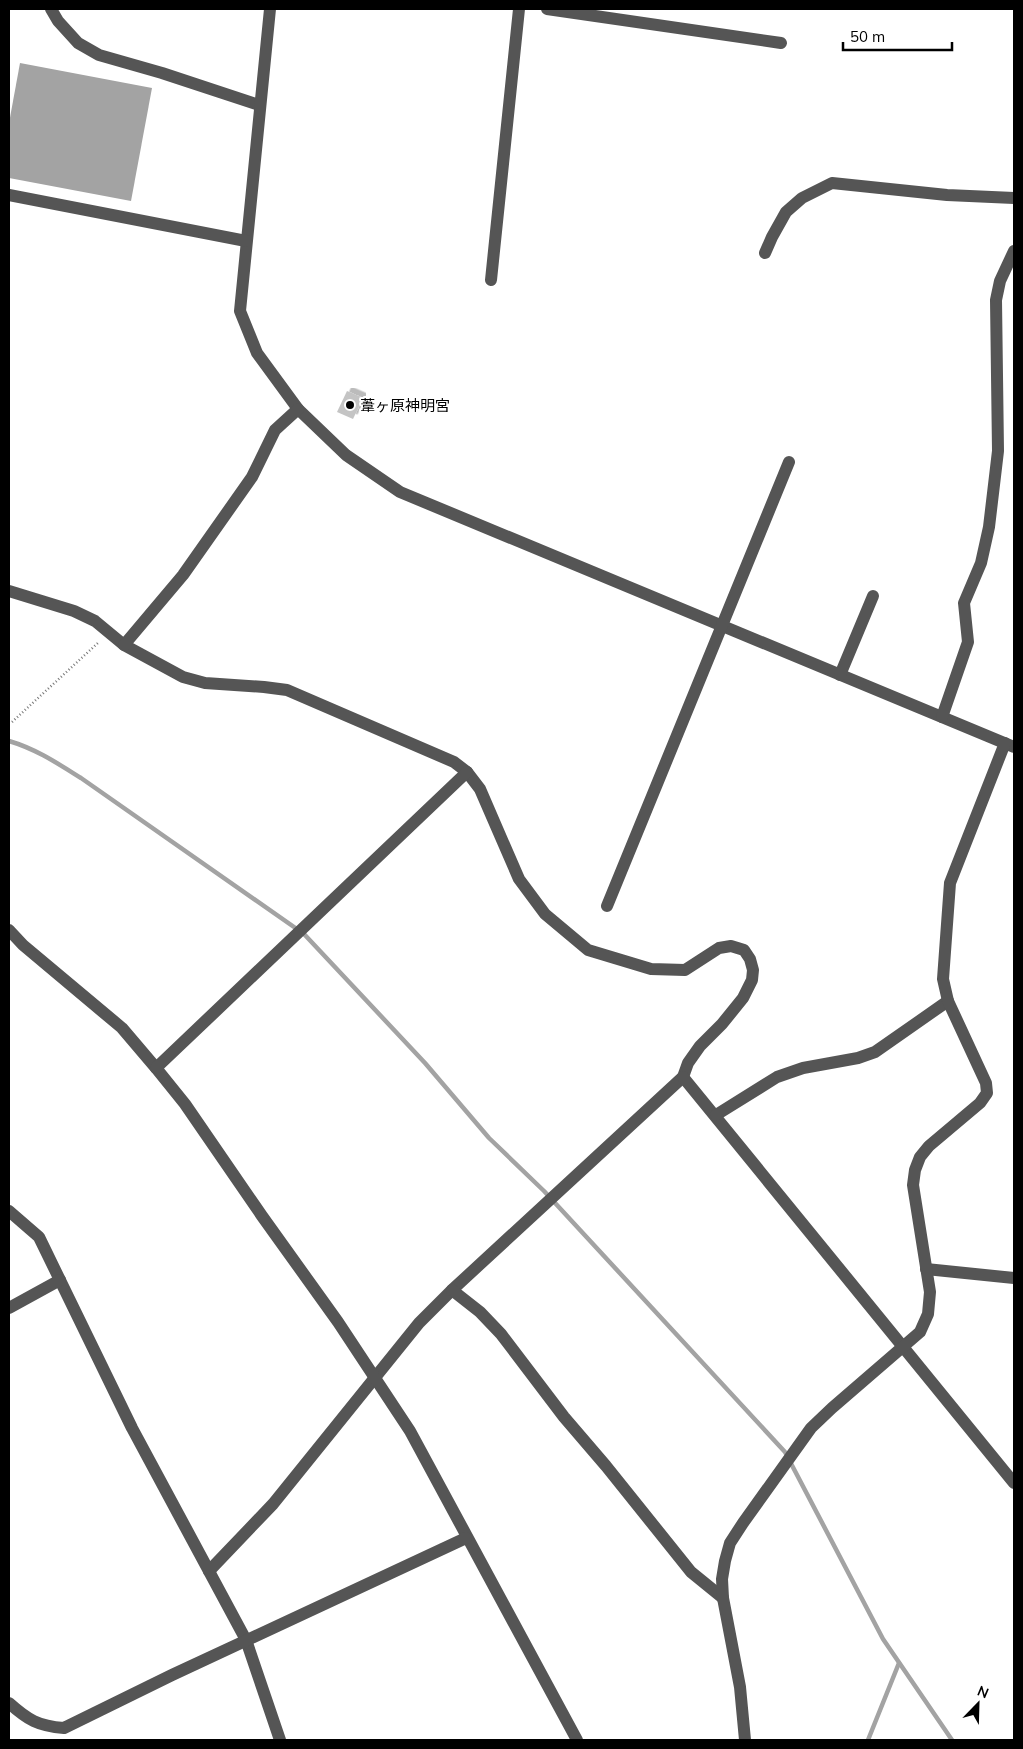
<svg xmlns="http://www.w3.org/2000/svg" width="1023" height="1749" font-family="Mulish,'Noto Sans JP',sans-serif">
<defs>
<filter id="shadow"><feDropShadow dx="4.5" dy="-4.5" stdDeviation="0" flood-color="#0004"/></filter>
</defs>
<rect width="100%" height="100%" fill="#fff"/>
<polygon fill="#a3a3a3" points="20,63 152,88 131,201 9,178 9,123"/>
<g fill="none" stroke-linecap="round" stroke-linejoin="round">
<g stroke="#a3a3a3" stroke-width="4.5">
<path d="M 9,741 C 36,749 57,763 81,778 L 304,934 L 425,1063 L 489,1138 L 544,1191 L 785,1452 L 883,1639 L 952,1740"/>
<polyline points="868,1740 899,1663"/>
</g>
</g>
<polygon fill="#c4c4c4" filter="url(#shadow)" points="347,391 363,398 353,419 337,412"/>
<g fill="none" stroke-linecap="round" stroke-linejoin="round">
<polyline stroke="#777" stroke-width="2.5" stroke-dasharray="1 2.5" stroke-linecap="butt" points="12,722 99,642"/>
<g stroke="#555" stroke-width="12">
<polyline points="51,9 58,21 78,43 99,55 162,73 259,105"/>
<polyline points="270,9 240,311 257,353 298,409 346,455 400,492 1014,747"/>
<polyline points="547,9 781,43"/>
<polyline points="9,195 246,241"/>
<polyline points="765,253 772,237 786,212 802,198 832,183 947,195 1014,198"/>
<polyline points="491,280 519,9"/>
<polyline points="9,591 74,611 95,621 124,645 183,677 205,683 264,687 287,690 454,762 467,772 480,789 519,879 545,914 588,950 651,969 685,970 719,948 731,946 744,950 750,959 753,970 752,980 743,998 722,1024 700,1046 688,1063 683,1077 452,1290 419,1323 273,1504 209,1571"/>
<polyline points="124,645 183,575 252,477 275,430 298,409"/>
<polyline points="840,675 873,596"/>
<polyline points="942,717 968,642 964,603 981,563 989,527 998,451 996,300 1000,281 1014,251"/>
<polyline points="607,906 789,462"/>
<polyline points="9,930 23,945 122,1028 156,1068 185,1104 262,1216 338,1322 410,1431 577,1740"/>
<polyline points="156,1068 467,772"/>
<polyline points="683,1077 1014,1483"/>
<polyline points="716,1115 777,1077 803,1068 858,1058 875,1052 948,1001"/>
<polyline points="9,1211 39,1237 132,1428 246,1640 280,1740"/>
<polyline points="926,1269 1014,1278"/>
<polyline points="452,1290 480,1312 501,1334 564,1417 606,1466 691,1572 723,1598"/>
<polyline points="9,1308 60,1280"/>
<path d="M 9,1703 C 28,1720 38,1726 64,1728 L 172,1675 L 466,1538"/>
<polyline points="745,1740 740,1687 723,1598 722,1579 725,1561 730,1543 743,1523 811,1428 832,1408 920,1332 928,1314 930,1292 913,1185 915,1170 920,1157 929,1146 980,1103 987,1093 986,1083 948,1001 943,979 950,883 1005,743"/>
</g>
</g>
<circle fill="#000" stroke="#fff" stroke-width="2" cx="350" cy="405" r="5"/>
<g text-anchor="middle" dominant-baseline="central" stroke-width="4" stroke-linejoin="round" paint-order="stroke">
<g font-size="15" fill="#000" stroke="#fff" text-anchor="start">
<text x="360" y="405">葦ヶ原神明宮</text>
</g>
</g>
<rect width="1023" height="1749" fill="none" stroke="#000000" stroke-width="20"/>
<g transform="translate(978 1704) rotate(23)" stroke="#ffffff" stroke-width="4" paint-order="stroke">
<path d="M0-4L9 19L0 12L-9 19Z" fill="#000000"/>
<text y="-8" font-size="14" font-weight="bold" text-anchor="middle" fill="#000000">N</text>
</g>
<path d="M843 42v8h109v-8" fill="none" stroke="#000000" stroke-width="2.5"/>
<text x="850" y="42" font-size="15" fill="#000000" stroke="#ffffff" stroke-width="4" paint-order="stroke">50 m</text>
</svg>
